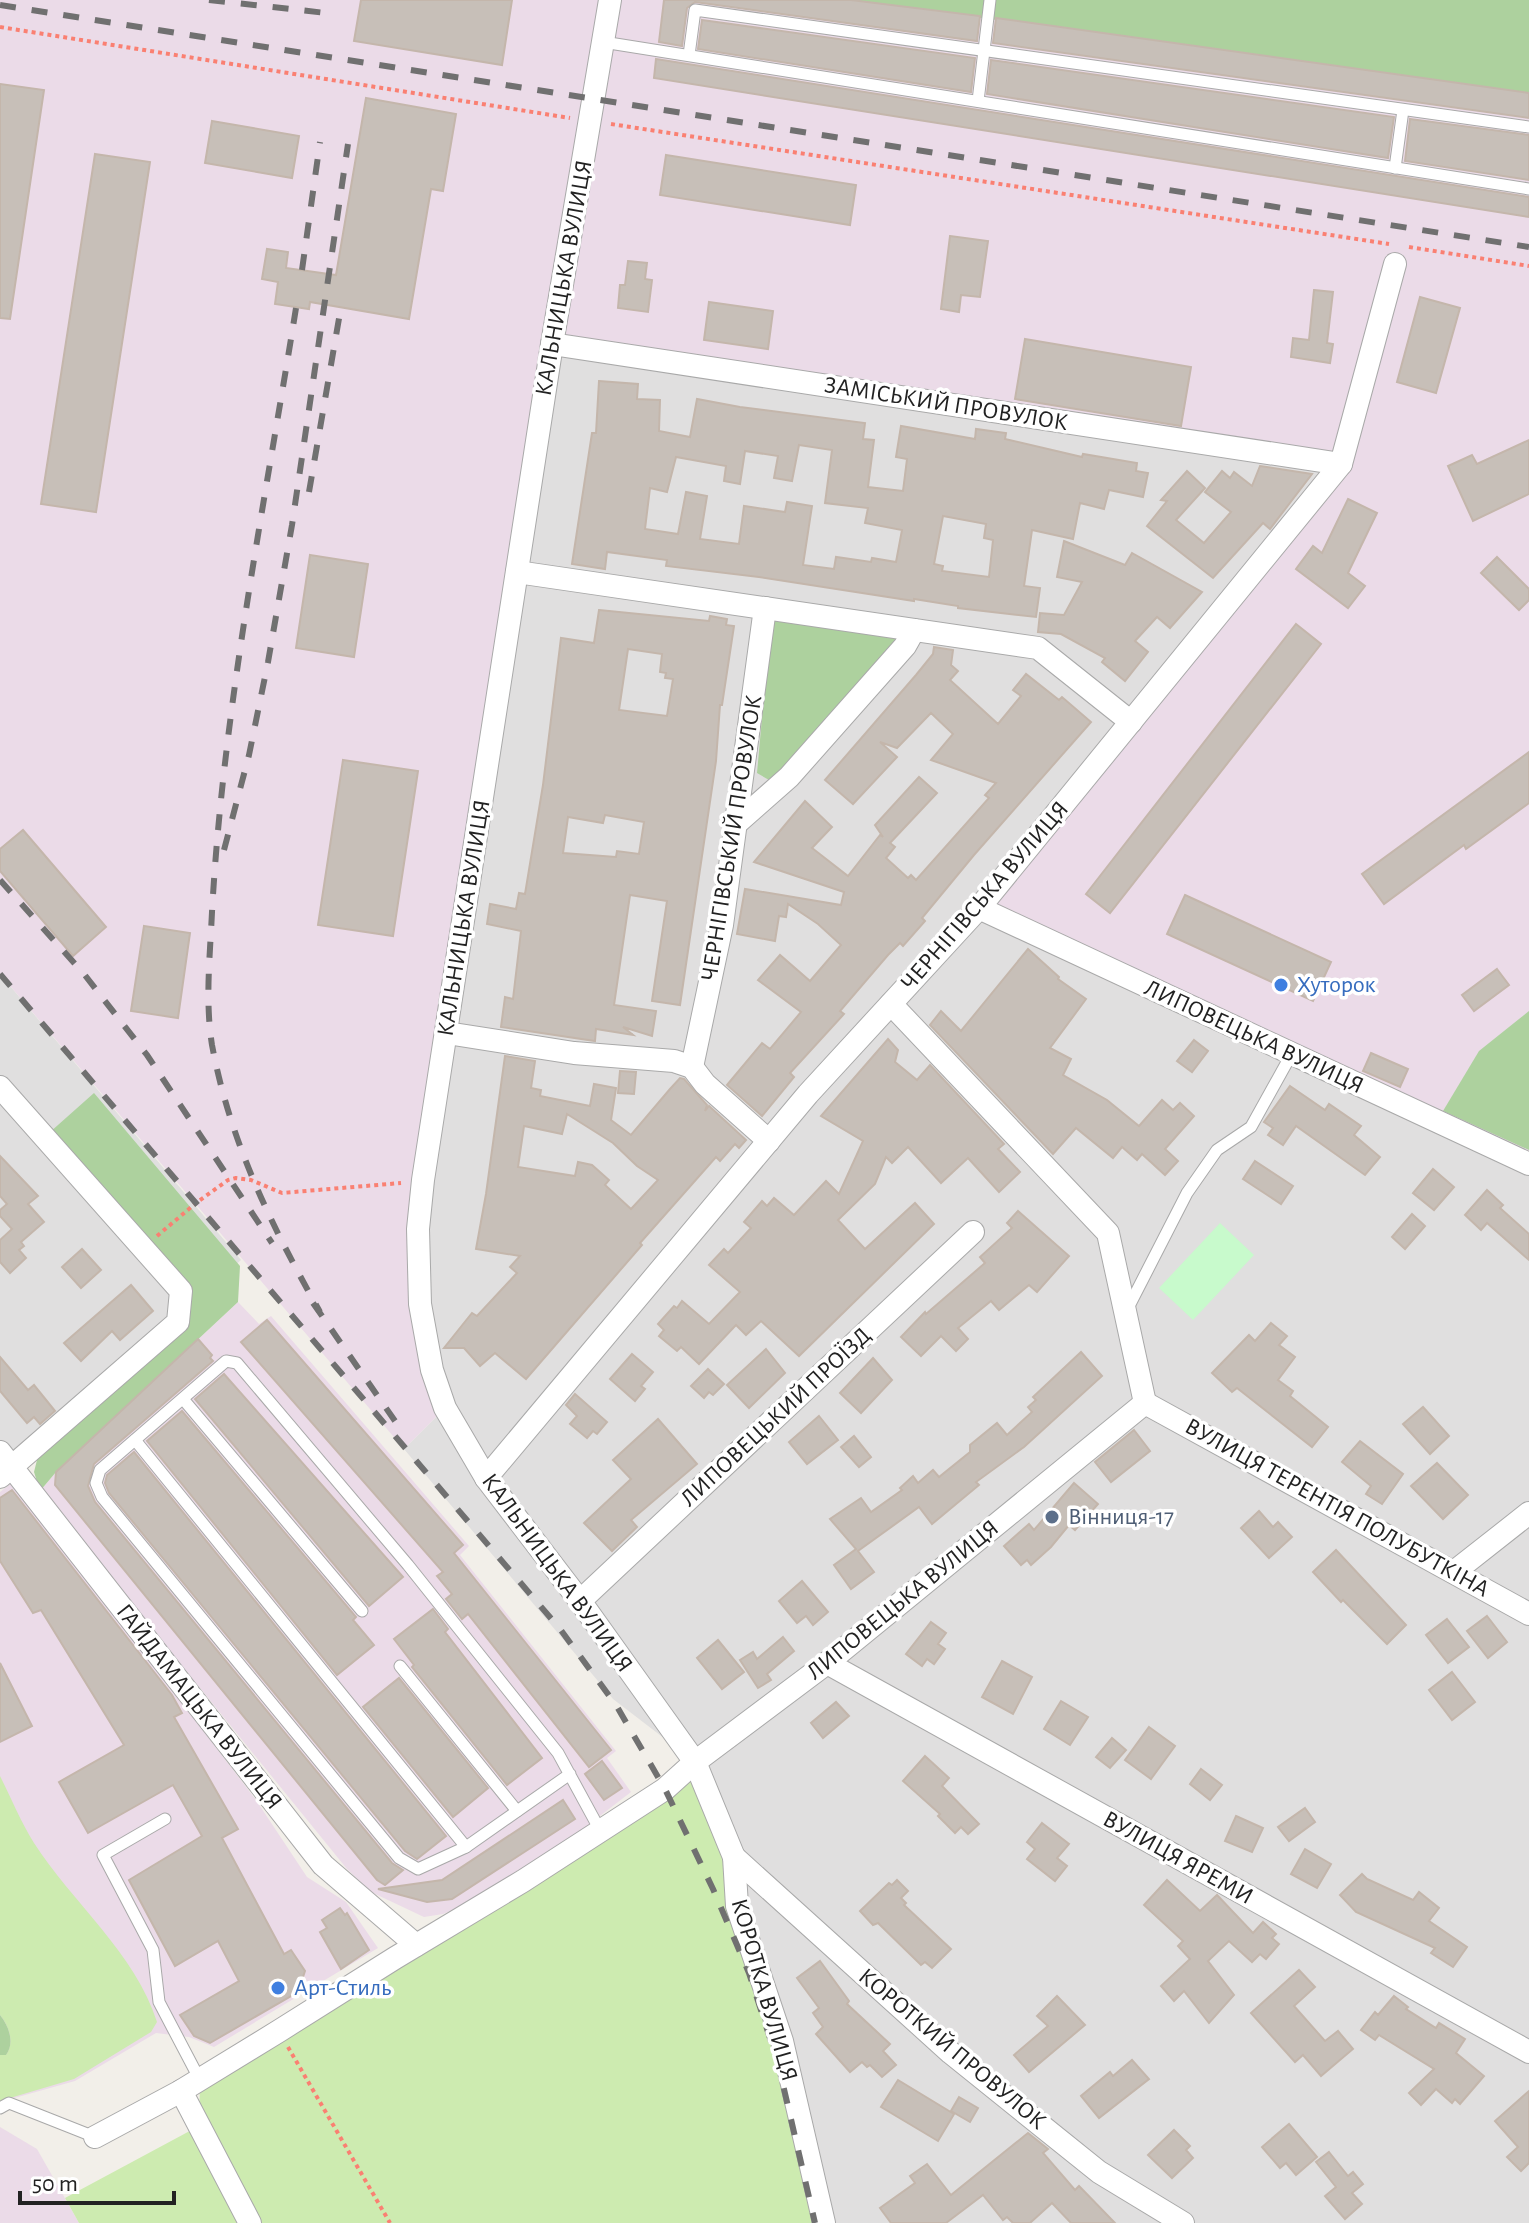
<svg xmlns="http://www.w3.org/2000/svg" width="1529" height="2223" font-family="'Alegreya Sans',sans-serif">
<rect width="100%" height="100%" fill="#f2efe9"/>
<g fill="#e0dfdf">
<polygon points="551,344 1343,463 1529,1161 1529,2223 824,2223 695,1762 613,1699 404,1449 445,1408 418,1279"/>
<polygon points="0,974 241,1260 0,1467"/>
</g>
<g fill="#ebdbe8">
<polygon points="0,0 1529,0 1529,1161 983,908 1342,464 552,344 418,1229 445,1408 404,1449 0,974"/>
<polygon points="238,1302 259,1324 271,1316 469,1546 460,1555 616,1751 607,1758 631,1792 583,1829 464,1905 443,1914 424,1917 371,1892 347,1869 40,1491 56,1472"/>
<polygon points="13,1482 256,1800 307,1877 346,1902 378,1948 214,2047 189,2037 156,2033 75,2081 0,2102 0,1492"/>
<polygon points="0,2127 37,2149 79,2223 0,2223"/>
</g>
<g fill="#cdebb0">
<polygon points="695,1762 734,1857 824,2223 79,2223 65,2198 199,2126 200,2080"/>
<path d="M 0,1776 C 11,1798 21,1822 34,1843 C 71,1901 136,1954 157,2022 L 151,2032 L 74,2079 L 0,2101 L 0,2055 L 6,2055 C 15,2042 9,2026 0,2015 Z"/>
</g>
<g fill="#add19e">
<polygon points="851,0 1529,0 1529,93"/>
<polygon points="771,619 903,635 787,772 769,780 757,773"/>
<polygon points="1529,1011 1529,1150 1443,1111 1479,1051"/>
<polygon points="94,1093 240,1266 238,1302 56,1472 40,1491 34,1472 38,1456 182,1325 186,1290 49,1133"/>
<path d="M 0,2015 C 9,2026 15,2043 6,2055 L 0,2055 Z"/>
</g>
<polygon fill="#c8facc" points="1220,1223 1254,1255 1193,1320 1159,1288"/>
<g fill="#c7bfb8" stroke="#c4b6ab" stroke-width="2" fill-rule="evenodd">
<polygon points="361,0 512,0 502,65 354,41"/>
<polygon points="664,0 851,0 980,16 977,41 695,2 687,8 682,46 659,42"/>
<polygon points="996,18 1529,93 1529,118 993,43"/>
<polygon points="702,20 975,58 971,92 698,49"/>
<polygon points="656,59 1529,197 1529,217 654,78"/>
<polygon points="991,60 1394,117 1388,158 987,94"/>
<polygon points="0,84 44,90 10,319 0,318"/>
<polygon points="366,98 456,114 443,191 431,189 409,319 310,302 309,309 275,304 278,282 262,279 267,249 288,252 286,268 336,275"/>
<polygon points="1410,119 1529,135 1529,180 1405,161"/>
<polygon points="212,121 299,136 292,178 205,163"/>
<polygon points="95,154 150,162 96,512 41,504"/>
<polygon points="666,155 856,185 850,225 660,195"/>
<polygon points="950,236 988,241 980,297 961,295 959,312 941,309"/>
<polygon points="628,261 647,263 645,279 652,280 648,312 618,308 620,285 625,285"/>
<polygon points="1314,290 1333,292 1327,343 1333,344 1330,363 1291,357 1293,338 1309,340"/>
<polygon points="1420,297 1460,308 1436,393 1397,382"/>
<polygon points="709,302 773,311 768,349 704,340"/>
<polygon points="1025,339 1191,367 1181,426 1015,399"/>
<path d="M 599,381 L 638,384 L 637,399 L 660,400 L 659,431 L 690,437 L 697,399 L 740,407 L 865,423 L 863,439 L 874,440 L 868,487 L 903,491 L 907,459 L 896,457 L 901,426 L 975,439 L 976,429 L 1006,433 L 1005,439 L 1082,457 L 1083,454 L 1137,463 L 1136,471 L 1148,473 L 1143,497 L 1109,490 L 1104,509 L 1080,503 L 1073,539 L 1032,530 L 1024,586 L 1040,588 L 1036,617 L 958,608 L 958,606 L 914,599 L 914,601 L 759,577 L 666,566 L 667,560 L 607,552 L 605,569 L 572,564 L 592,433 L 596,433 ZM 799,445 L 832,450 L 825,503 L 868,508 L 865,523 L 902,530 L 896,562 L 872,558 L 871,562 L 836,557 L 834,569 L 803,565 L 812,506 L 787,502 L 785,512 L 744,506 L 739,544 L 700,539 L 707,496 L 686,492 L 678,534 L 645,529 L 650,488 L 667,492 L 676,457 L 726,466 L 724,481 L 740,484 L 745,451 L 778,456 L 774,478 L 792,481 ZM 943,516 L 986,524 L 984,538 L 993,540 L 989,577 L 942,571 L 943,566 L 934,564 Z"/>
<polygon points="1529,440 1529,494 1473,521 1448,466 1472,455 1477,464"/>
<polygon points="1260,466 1312,474 1270,529 1263,523 1213,578 1147,526 1167,501 1161,500 1187,471 1205,488 1176,520 1204,543 1231,512 1205,492 1222,471 1230,478 1234,472 1252,486"/>
<polygon points="1348,499 1377,513 1348,573 1365,586 1348,608 1296,569 1313,546 1322,553"/>
<polygon points="1064,541 1125,565 1132,553 1202,592 1170,628 1157,617 1135,641 1148,652 1125,681 1102,662 1105,658 1061,634 1038,632 1040,613 1064,615 1082,582 1057,577"/>
<polygon points="310,555 368,564 354,657 296,648"/>
<polygon points="1497,557 1529,589 1529,600 1519,610 1481,573"/>
<path d="M 599,610 L 709,621 L 710,616 L 727,619 L 726,625 L 734,626 L 722,705 L 720,705 L 716,761 L 680,1005 L 652,1001 L 667,901 L 630,895 L 614,1005 L 656,1011 L 652,1036 L 623,1027 L 633,1035 L 596,1029 L 595,1041 L 501,1027 L 505,997 L 513,999 L 521,931 L 487,924 L 490,904 L 516,909 L 519,893 L 525,894 L 543,785 L 561,638 L 594,643 ZM 628,649 L 662,654 L 660,672 L 666,673 L 665,678 L 673,679 L 667,716 L 619,710 ZM 605,815 L 644,822 L 639,854 L 617,851 L 616,857 L 563,853 L 568,817 L 603,823 Z"/>
<polygon points="1296,624 1321,644 1110,913 1086,894"/>
<polygon points="934,647 953,650 951,665 958,671 950,680 998,724 1021,696 1013,690 1026,674 1059,700 1062,697 1091,722 974,855 922,918 925,921 903,946 900,943 888,955 840,1011 844,1014 790,1073 794,1077 762,1116 727,1085 762,1043 770,1049 801,1012 758,980 780,955 810,981 841,945 818,924 788,904 786,917 779,916 775,941 737,934 745,889 841,905 844,892 754,862 805,801 832,827 812,848 848,876 880,835 883,837 875,825 919,777 937,793 890,843 895,847 886,858 908,878 911,875 916,880 989,798 985,795 996,783 931,760 953,734 931,713 897,748 880,742 897,757 853,804 825,780 916,675 933,654"/>
<polygon points="1529,752 1529,803 1466,849 1464,845 1384,904 1362,874"/>
<polygon points="343,760 418,771 393,936 318,925"/>
<polygon points="23,830 106,927 73,956 0,871 0,849"/>
<polygon points="1185,895 1331,962 1313,1001 1167,934"/>
<polygon points="144,926 190,933 178,1018 131,1011"/>
<polygon points="1028,949 1059,977 1058,979 1086,999 1050,1048 1071,1059 1063,1075 1107,1100 1139,1126 1162,1100 1173,1110 1180,1103 1194,1116 1165,1149 1178,1161 1165,1175 1142,1154 1137,1160 1122,1147 1113,1158 1076,1128 1053,1154 930,1025 941,1011 961,1031"/>
<polygon points="1497,969 1509,985 1474,1011 1462,995"/>
<polygon points="888,1039 898,1050 895,1062 917,1080 930,1065 1004,1144 998,1149 1020,1172 999,1192 968,1158 941,1183 908,1147 892,1163 886,1157 875,1184 838,1220 865,1249 915,1203 934,1224 799,1356 761,1321 746,1335 736,1325 699,1364 681,1347 677,1351 659,1336 664,1330 658,1324 674,1306 677,1308 682,1301 709,1324 740,1292 709,1265 724,1249 728,1253 751,1228 744,1222 762,1201 767,1206 774,1198 794,1215 826,1181 839,1194 863,1141 821,1116"/>
<polygon points="1194,1040 1208,1051 1192,1072 1177,1061"/>
<polygon points="1371,1053 1408,1069 1400,1087 1363,1071"/>
<path d="M 505,1056 L 535,1061 L 531,1088 L 541,1090 L 540,1096 L 590,1106 L 594,1084 L 616,1088 L 611,1120 L 631,1135 L 670,1089 L 680,1078 L 684,1079 L 707,1105 L 705,1111 L 709,1106 L 746,1140 L 739,1148 L 735,1144 L 720,1161 L 716,1157 L 640,1243 L 642,1245 L 526,1379 L 495,1353 L 480,1366 L 464,1348 L 444,1348 L 472,1313 L 477,1316 L 517,1273 L 510,1267 L 520,1256 L 476,1249 L 486,1194 ZM 567,1114 L 613,1143 L 637,1166 L 658,1180 L 631,1209 L 605,1185 L 609,1180 L 592,1165 L 578,1162 L 575,1176 L 518,1167 L 524,1126 L 562,1134 Z"/>
<polygon points="620,1071 636,1072 634,1094 618,1093"/>
<polygon points="1290,1086 1325,1110 1329,1104 1361,1126 1354,1135 1380,1157 1365,1175 1296,1126 1283,1145 1268,1135 1273,1128 1264,1122"/>
<polygon points="0,1156 38,1196 28,1204 44,1222 21,1242 24,1246 19,1250 26,1258 10,1273 0,1262 0,1240 12,1229 0,1216 0,1210 7,1204 0,1196"/>
<polygon points="1255,1161 1293,1186 1281,1204 1243,1179"/>
<polygon points="1433,1169 1454,1187 1434,1210 1413,1193"/>
<polygon points="1487,1190 1503,1205 1500,1208 1529,1234 1529,1260 1487,1223 1481,1230 1465,1215"/>
<polygon points="1018,1211 1069,1256 1037,1292 1029,1285 999,1310 991,1301 958,1328 968,1339 956,1351 941,1336 921,1356 901,1337 925,1312 926,1314 985,1263 980,1257 1012,1228 1007,1223"/>
<polygon points="1412,1214 1425,1226 1405,1249 1392,1237"/>
<polygon points="82,1249 101,1270 81,1288 62,1267"/>
<polygon points="131,1285 153,1311 120,1340 112,1331 81,1361 64,1343"/>
<polygon points="267,1320 463,1545 454,1553 611,1750 589,1767 468,1614 462,1619 446,1599 452,1594 437,1576 443,1572 241,1342"/>
<polygon points="1271,1323 1287,1336 1279,1345 1295,1357 1278,1380 1293,1391 1290,1396 1328,1427 1312,1447 1237,1388 1232,1392 1212,1373 1249,1335 1255,1341"/>
<polygon points="198,1339 212,1355 210,1358 213,1361 94,1464 88,1486 95,1502 392,1863 403,1870 385,1885 377,1880 55,1485 56,1472"/>
<polygon points="766,1349 785,1373 749,1408 727,1385"/>
<polygon points="1081,1352 1102,1376 1024,1447 976,1482 979,1485 932,1524 919,1507 858,1551 874,1572 851,1589 834,1565 856,1549 830,1519 861,1498 871,1512 902,1490 900,1488 913,1476 918,1483 933,1470 939,1477 970,1452 970,1445 997,1423 1007,1435 1032,1412 1028,1407 1036,1400 1033,1397"/>
<polygon points="632,1354 653,1372 641,1386 645,1389 635,1401 610,1379"/>
<polygon points="0,1357 28,1390 34,1385 55,1411 40,1424 34,1417 27,1423 0,1391"/>
<polygon points="873,1358 892,1380 861,1413 840,1393"/>
<polygon points="708,1369 724,1384 713,1395 709,1392 704,1398 691,1386"/>
<polygon points="224,1374 403,1577 369,1606 195,1399"/>
<polygon points="575,1394 607,1422 597,1434 593,1431 587,1438 570,1424 577,1416 566,1405"/>
<polygon points="1423,1407 1449,1436 1430,1454 1403,1424"/>
<polygon points="182,1411 356,1617 353,1620 374,1645 337,1675 147,1441"/>
<polygon points="819,1416 838,1440 807,1464 789,1442"/>
<polygon points="658,1419 697,1464 631,1520 637,1527 612,1551 584,1523 631,1479 613,1460"/>
<polygon points="1134,1430 1150,1451 1111,1482 1095,1462"/>
<polygon points="854,1436 871,1457 859,1467 841,1447"/>
<polygon points="1360,1441 1403,1474 1382,1504 1366,1494 1371,1486 1342,1462"/>
<polygon points="134,1452 446,1836 417,1859 405,1851 109,1493 105,1483 107,1475"/>
<polygon points="1437,1463 1468,1495 1443,1519 1411,1486"/>
<polygon points="1074,1483 1098,1504 1075,1530 1069,1525 1051,1547 1031,1565 1027,1560 1021,1565 1004,1546 1029,1524 1034,1530"/>
<polygon points="12,1490 172,1695 182,1713 174,1717 238,1829 222,1838 284,1954 291,1950 305,1971 298,1992 210,2043 194,2036 180,2015 239,1981 218,1941 175,1966 129,1880 202,1836 173,1785 88,1833 59,1782 124,1745 41,1610 33,1613 0,1561 0,1498"/>
<polygon points="1259,1511 1273,1527 1278,1522 1292,1537 1269,1558 1241,1528"/>
<polygon points="1336,1550 1406,1625 1387,1644 1343,1600 1341,1602 1313,1572"/>
<polygon points="802,1581 828,1612 813,1625 806,1616 797,1623 779,1601"/>
<polygon points="433,1609 448,1629 445,1632 542,1758 507,1785 412,1667 414,1665 394,1639"/>
<polygon points="1487,1616 1507,1642 1488,1658 1467,1631"/>
<polygon points="1447,1619 1469,1647 1448,1663 1426,1635"/>
<polygon points="931,1622 946,1633 938,1644 945,1649 934,1664 927,1659 922,1666 906,1654"/>
<polygon points="783,1637 794,1651 767,1674 771,1680 758,1688 740,1660 753,1652 757,1659"/>
<polygon points="718,1640 744,1672 722,1689 697,1658"/>
<polygon points="1002,1661 1032,1677 1013,1714 982,1697"/>
<polygon points="0,1663 32,1726 0,1742"/>
<polygon points="1452,1672 1475,1702 1452,1720 1429,1690"/>
<polygon points="399,1678 488,1788 453,1817 363,1707"/>
<polygon points="1061,1701 1088,1717 1070,1745 1044,1729"/>
<polygon points="836,1702 849,1716 823,1738 811,1723"/>
<polygon points="1149,1727 1175,1746 1151,1779 1125,1760"/>
<polygon points="1112,1738 1126,1750 1110,1768 1096,1757"/>
<polygon points="925,1756 949,1778 942,1786 979,1824 968,1834 961,1827 955,1833 938,1816 940,1814 903,1781"/>
<polygon points="602,1761 622,1788 604,1800 585,1774"/>
<polygon points="1201,1769 1222,1785 1210,1800 1190,1784"/>
<polygon points="563,1800 575,1819 452,1899 427,1902 378,1889 442,1880"/>
<polygon points="1305,1808 1315,1822 1289,1841 1278,1827"/>
<polygon points="1236,1816 1263,1828 1252,1852 1225,1841"/>
<polygon points="1042,1823 1069,1844 1057,1858 1067,1866 1055,1881 1027,1859 1035,1849 1027,1842"/>
<polygon points="1305,1849 1331,1864 1317,1888 1291,1874"/>
<polygon points="1362,1874 1367,1879 1413,1900 1419,1892 1439,1908 1429,1921 1467,1947 1453,1967 1431,1953 1435,1948 1356,1912 1340,1895"/>
<polygon points="897,1880 908,1891 901,1898 906,1903 904,1905 951,1949 932,1968 925,1962 921,1965 878,1923 873,1925 860,1911 889,1883 892,1885"/>
<polygon points="1167,1880 1200,1911 1217,1895 1253,1933 1263,1922 1276,1934 1272,1938 1279,1944 1266,1959 1260,1954 1252,1962 1229,1941 1208,1961 1234,1995 1209,2023 1184,1991 1174,2001 1161,1986 1190,1959 1178,1946 1183,1941 1144,1905"/>
<polygon points="340,1908 345,1915 347,1913 369,1950 341,1969 320,1932 327,1928 322,1920"/>
<polygon points="820,1961 849,2001 847,2004 890,2044 883,2051 896,2065 882,2077 870,2065 867,2067 862,2062 850,2072 816,2034 823,2027 813,2013 819,2008 797,1978"/>
<polygon points="1299,1970 1315,1987 1294,2006 1325,2041 1338,2031 1353,2049 1321,2076 1303,2055 1295,2062 1251,2013"/>
<polygon points="1057,1996 1085,2025 1029,2072 1014,2055 1048,2026 1037,2016"/>
<polygon points="1394,1996 1408,2007 1406,2009 1436,2028 1439,2023 1465,2039 1456,2053 1484,2076 1460,2104 1455,2099 1452,2103 1436,2089 1421,2105 1409,2093 1434,2069 1379,2035 1375,2040 1361,2030 1375,2012 1378,2015"/>
<polygon points="1132,2060 1149,2079 1099,2118 1081,2096 1110,2072 1113,2076"/>
<polygon points="898,2080 954,2114 938,2141 881,2107"/>
<polygon points="1529,2091 1529,2163 1521,2171 1507,2157 1518,2147 1495,2121"/>
<polygon points="959,2097 978,2108 970,2122 951,2111"/>
<polygon points="1289,2124 1317,2157 1296,2175 1286,2163 1280,2168 1262,2147"/>
<polygon points="1174,2130 1190,2146 1186,2150 1193,2158 1172,2178 1148,2155"/>
<polygon points="1028,2133 1048,2149 1043,2153 1075,2190 1079,2186 1115,2223 1071,2223 1052,2203 1030,2223 1013,2223 1007,2217 1003,2220 983,2195 946,2223 891,2223 880,2208 915,2183 910,2176 927,2164 951,2195"/>
<polygon points="1329,2152 1348,2176 1353,2172 1363,2184 1352,2193 1362,2204 1345,2219 1325,2196 1336,2187 1316,2162"/>
</g>
<g fill="none" stroke-linecap="round" stroke-linejoin="round">
<g stroke="#a9a9a9" stroke-width="13">
<g id="service">
<polyline points="603,42 1529,189"/>
<polyline points="689,55 695,10 1529,127"/>
<polyline points="978,101 990,0"/>
<polyline points="1395,168 1403,110"/>
<polyline points="1127,1310 1187,1193 1217,1150 1251,1127 1291,1055"/>
<polyline points="183,1399 362,1611"/>
<polyline points="135,1440 466,1847"/>
<polyline points="400,1666 517,1811"/>
<polyline points="570,1774 466,1847 418,1869 399,1858 102,1497 96,1483 100,1470 226,1361 237,1363 408,1565 558,1753 601,1832"/>
<polyline points="165,1819 103,1855 153,1950 159,2002 200,2080"/>
<polyline points="0,2108 9,2103 95,2137"/>
</g>
</g>
<g stroke="#a9a9a9" stroke-width="24">
<g id="minor">
<polyline points="610,0 552,344 423,1180 418,1229 420,1304 432,1370 445,1408 486,1478 580,1601 695,1762 734,1857 737,1906 782,2041 824,2223"/>
<polyline points="552,344 1341,464"/>
<polyline points="517,572 1038,648 1131,722"/>
<polyline points="738,822 789,777 905,646 914,630"/>
<polyline points="979,908 1529,1164"/>
<polyline points="891,1004 1108,1233 1145,1403"/>
<polyline points="447,1033 574,1053 674,1061 692,1067 705,1084 769,1141"/>
<polyline points="692,1067 722,925 765,608"/>
<polyline points="0,1087 181,1291 178,1322 0,1477"/>
<polyline points="1145,1403 1529,1614"/>
<polyline points="0,1452 323,1865 416,1945"/>
<polyline points="486,1478 808,1094 979,908 1341,464 1395,264"/>
<polyline points="1454,1572 1529,1513"/>
<polyline points="580,1601 973,1232"/>
<polyline points="827,1663 1529,2052"/>
<polyline points="734,1857 951,2053 1099,2172 1183,2223"/>
<polyline points="181,2091 250,2223"/>
<polyline points="95,2137 181,2091 279,2031 395,1958 523,1881 665,1789 695,1762 827,1663 1145,1403"/>
</g>
</g>
<g stroke="#fa8072" stroke-width="4" stroke-dasharray="4 4" stroke-linecap="butt">
<polyline points="0,27 570,118"/>
<polyline points="611,124 1389,244"/>
<polyline points="1409,247 1529,266"/>
<polyline points="157,1236 196,1203 228,1180 236,1178 251,1180 282,1193 401,1183"/>
<polyline points="288,2047 390,2223"/>
</g>
<use href="#service" stroke="#fff" stroke-width="11"/>
<use href="#minor" stroke="#fff" stroke-width="22"/>
<g stroke="#707070" stroke-width="6" stroke-dasharray="16 16" stroke-linecap="butt">
<polyline points="209,0 326,13"/>
<polyline points="0,5 1529,247"/>
<polyline points="302,270 320,142"/>
<path d="M 296,308 C 264,507 223,711 212,912 C 210,956 205,1001 212,1045 C 230,1142 272,1227 320,1312"/>
<polyline points="309,492 341,307"/>
<polyline points="224,850 249,755 268,662 292,525 348,144"/>
<polyline points="0,880 84,974 147,1055 272,1243"/>
<polyline points="0,974 560,1629 616,1705 665,1789 713,1889 749,1973 778,2063 815,2223"/>
<polyline points="313,1303 395,1421"/>
</g>
</g>
<g fill="#3f7fe0" stroke="#fff" stroke-width="3">
<circle cx="1281" cy="985" r="8"/>
<circle cx="278" cy="1988" r="8"/>
</g>
<circle fill="#5c6f8a" stroke="#fff" stroke-width="3" cx="1052" cy="1517" r="8"/>
<g text-anchor="middle" dominant-baseline="central" stroke-width="7" stroke-linejoin="round" paint-order="stroke">
<g font-size="24" fill="#222" stroke="#fff">
<text transform="translate(564 278) rotate(-80)">КАЛЬНИЦЬКА ВУЛИЦЯ</text>
<text transform="translate(946 404) rotate(9)">ЗАМІСЬКИЙ ПРОВУЛОК</text>
<text transform="translate(732 838) rotate(-81)">ЧЕРНІГІВСЬКИЙ ПРОВУЛОК</text>
<text transform="translate(985 896) rotate(-49)">ЧЕРНІГІВСЬКА ВУЛИЦЯ</text>
<text transform="translate(464 918) rotate(-81)">КАЛЬНИЦЬКА ВУЛИЦЯ</text>
<text transform="translate(1254 1037) rotate(25)">ЛИПОВЕЦЬКА ВУЛИЦЯ</text>
<text transform="translate(776 1417) rotate(-43)">ЛИПОВЕЦЬКИЙ ПРОЇЗД</text>
<text transform="translate(1337 1508) rotate(29)">ВУЛИЦЯ ТЕРЕНТІЯ ПОЛУБУТКІНА</text>
<text transform="translate(557 1573) rotate(54)">КАЛЬНИЦЬКА ВУЛИЦЯ</text>
<text transform="translate(903 1600) rotate(-39)">ЛИПОВЕЦЬКА ВУЛИЦЯ</text>
<text transform="translate(199 1707) rotate(52)">ГАЙДАМАЦЬКА ВУЛИЦЯ</text>
<text transform="translate(1178 1858) rotate(29)">ВУЛИЦЯ ЯРЕМИ</text>
<text transform="translate(764 1990) rotate(74)">КОРОТКА ВУЛИЦЯ</text>
<text transform="translate(952 2049) rotate(40)">КОРОТКИЙ ПРОВУЛОК</text>
</g>
<g font-size="24" fill="#366cbe" stroke="#fff" text-anchor="start">
<text x="1297" y="985">Хуторок</text>
<text x="294" y="1988">Арт-Стиль</text>
</g>
<g font-size="24" fill="#4e5e75" stroke="#fff" text-anchor="start">
<text x="1068" y="1517">Вінниця-17</text>
</g>
</g>
<path d="M20 2191v12h154v-12" fill="none" stroke="#222222" stroke-width="4"/>
<text x="32" y="2191" font-size="24" fill="#222222" stroke="#ffffff" stroke-width="6" paint-order="stroke">50 m</text>
</svg>
